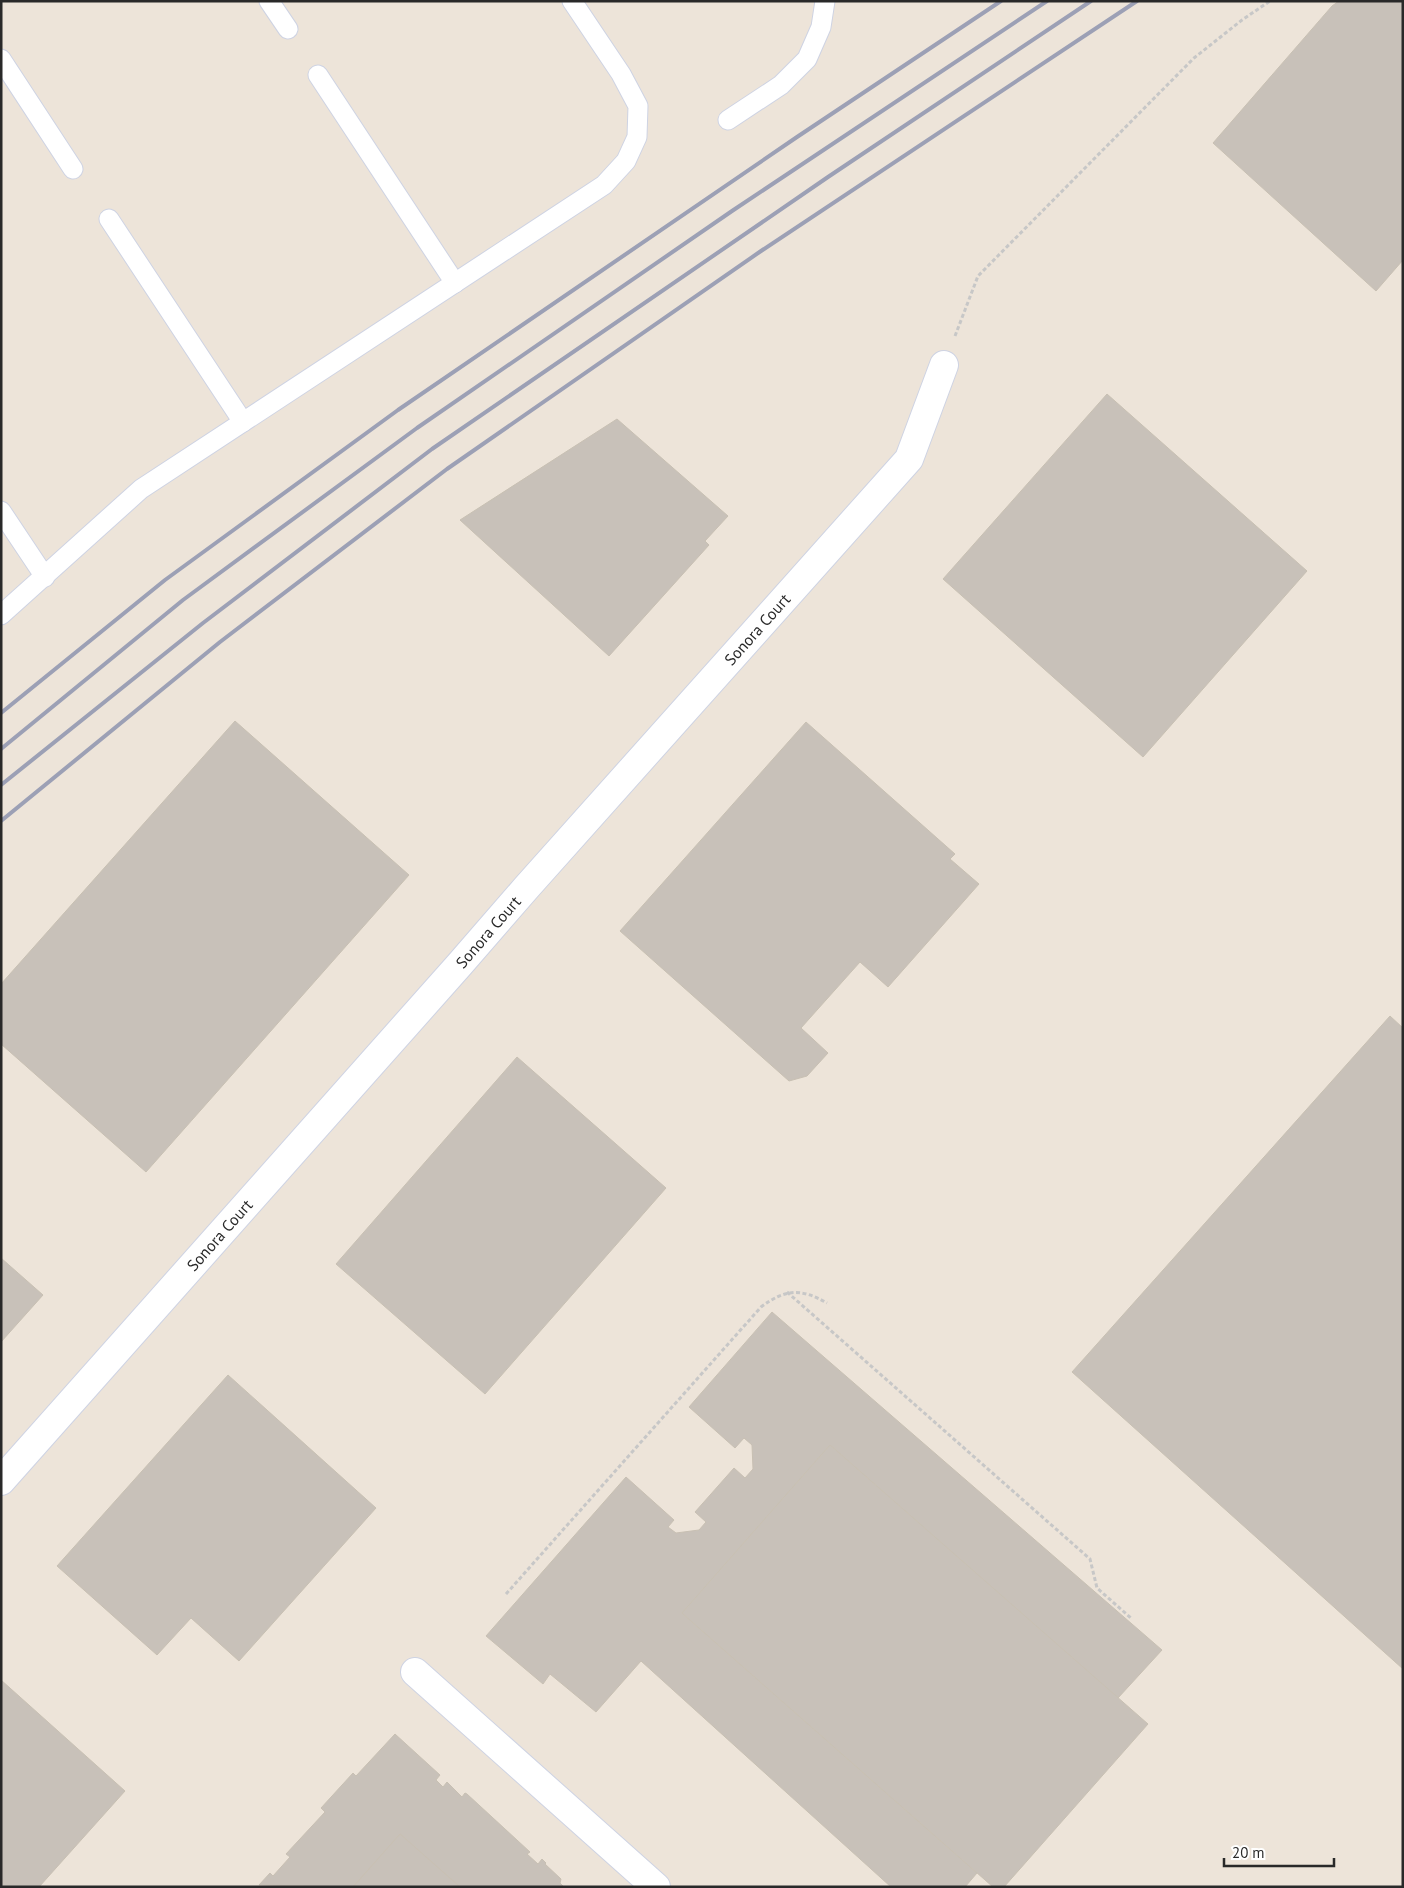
<svg xmlns="http://www.w3.org/2000/svg" width="1404" height="1888" font-family="'PT Sans',sans-serif">
<rect width="100%" height="100%" fill="#ede4d9"/>
<g fill="#c8c1b9" stroke="#c8c0b3">
<polygon points="1339,1 1403,1 1403,260 1376,291 1213,143 1332,6"/>
<polygon points="1107,394 1307,571 1143,757 943,579"/>
<polygon points="617,419 728,516 705,541 709,545 609,656 460,520"/>
<polygon points="235,721 409,875 146,1172 1,1044 1,984"/>
<polygon points="806,722 955,854 950,859 979,884 888,987 860,962 801,1028 828,1053 807,1076 789,1081 620,931"/>
<polygon points="1390,1016 1403,1028 1403,1669 1072,1372"/>
<polygon points="517,1057 666,1188 485,1394 336,1264"/>
<polygon points="1,1258 43,1295 1,1342"/>
<polygon points="772,1312 1162,1650 1118,1698 830,1445 682,1613 977,1873 965,1887 891,1887 641,1661 596,1712 550,1674 543,1684 486,1636 626,1477 674,1520 668,1527 676,1533 699,1530 706,1522 695,1512 734,1468 745,1478 753,1469 752,1445 744,1438 735,1448 689,1407"/>
<polygon points="228,1375 376,1508 239,1661 191,1618 157,1655 57,1566"/>
<polygon points="830,1445 1148,1724 1004,1887 993,1887 682,1613"/>
<polygon points="1,1680 125,1791 39,1887 1,1887"/>
<polygon points="395,1734 440,1775 436,1780 443,1787 447,1782 462,1797 465,1793 467,1794 530,1852 527,1854 538,1864 542,1859 546,1863 545,1864 561,1879 560,1883 564,1887 460,1887 400,1834 353,1887 259,1885 270,1873 273,1876 290,1857 286,1854 325,1812 321,1808 353,1773 356,1776"/>
<polygon points="400,1834 460,1887 353,1887"/>
</g>
<g fill="none" stroke-linecap="round" stroke-linejoin="round">
<g stroke="#ced3e3" stroke-width="21">
<g id="service">
<polyline points="269,1 288,29"/>
<polyline points="1,59 73,169"/>
<polyline points="318,75 455,283"/>
<polyline points="728,120 781,85 807,59 821,27 825,1"/>
<polyline points="109,219 243,422"/>
<polyline points="1,511 45,577"/>
<polyline points="1,615 141,489 604,185 626,161 637,137 638,106 621,74 572,1"/>
</g>
</g>
<g stroke="#ced3e3" stroke-width="30">
<g id="minor">
<path id="s1" d="M 1,1481 L 460,964 L 526,888 L 909,459 L 944,365"/>
<polyline points="415,1672 656,1887"/>
</g>
</g>
<g stroke="#c7c7c7" stroke-width="3" stroke-dasharray="4 2.5" stroke-linecap="butt">
<polyline points="955,336 978,276 1194,58 1242,20 1270,1"/>
<polyline points="787,1292 1090,1559 1097,1588 1132,1619"/>
<path d="M 506,1594 L 761,1307 C 785,1289 801,1288 827,1303"/>
</g>
<use href="#service" stroke="#fff" stroke-width="19"/>
<use href="#minor" stroke="#fff" stroke-width="28"/>
<g stroke="#9ca0b5" stroke-width="4">
<polyline points="1,713 165,580 398,410 797,137 1001,1"/>
<polyline points="1,749 183,600 417,428 732,211 1047,1"/>
<polyline points="1,785 203,623 432,449 828,177 1091,1"/>
<polyline points="1,821 220,642 447,469 761,251 1137,1"/>
</g>
</g>
<g text-anchor="middle" dominant-baseline="central" stroke-width="4.5" stroke-linejoin="round" paint-order="stroke">
<g font-size="16" fill="#292929" stroke="#fff">
<text stroke="none"><textPath href="#s1" startOffset="1139">Sonora Court</textPath></text>
<text stroke="none"><textPath href="#s1" startOffset="734">Sonora Court</textPath></text>
<text stroke="none"><textPath href="#s1" startOffset="329">Sonora Court</textPath></text>
</g>
</g>
<rect width="1404" height="1888" fill="none" stroke="#292929" stroke-width="5"/>
<path d="M1224 1858v8h110v-8" fill="none" stroke="#292929" stroke-width="2.5"/>
<text x="1232" y="1858" font-size="15" fill="#292929" stroke="#ffffff" stroke-width="4" paint-order="stroke">20 m</text>
</svg>
